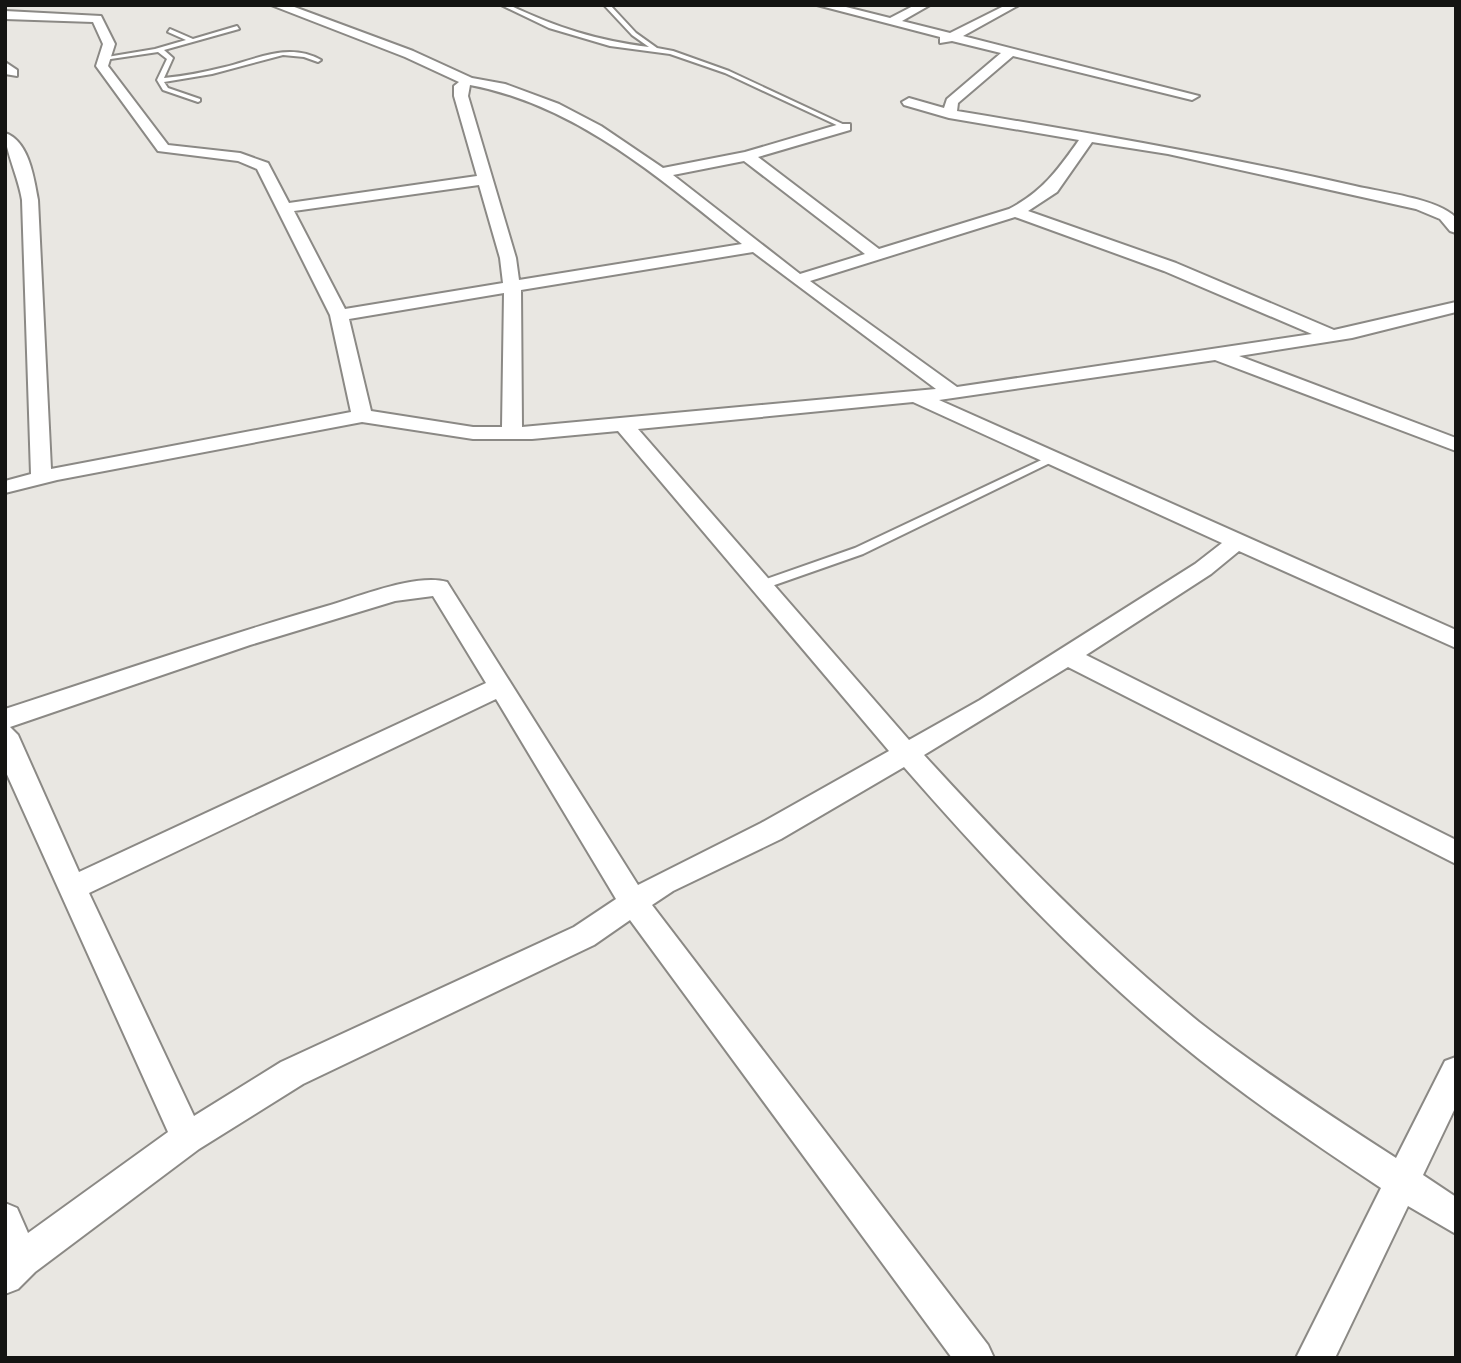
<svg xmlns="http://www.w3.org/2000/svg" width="1461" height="1363" font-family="Figtree,sans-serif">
<rect width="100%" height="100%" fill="#e9e7e2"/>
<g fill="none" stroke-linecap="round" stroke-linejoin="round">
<g stroke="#8b8985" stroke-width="4">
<g id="lane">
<path d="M 501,5 L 509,5 C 558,28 595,40 649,47 L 632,35 L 604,5 L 610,5 L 636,33 L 657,48 L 673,51 L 729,71 L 849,127 L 843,128 L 725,73 L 670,54 L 610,46 L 549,28 Z"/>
<path d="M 237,26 L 239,29 L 164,50 L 173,58 L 164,78 C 185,76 205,72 225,67 C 257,59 289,42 321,60 L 318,62 L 304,57 L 283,55 L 212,74 L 164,82 L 168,88 L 200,99 L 200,101 L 198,102 L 163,90 L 157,80 L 167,59 L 158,52 L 104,60 L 101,58 L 155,49 L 186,40 L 168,32 L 170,29 L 193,39 Z"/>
<polygon points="1052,455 1056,456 1056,460 863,554 766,588 762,589 756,585 758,582 855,548"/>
</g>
</g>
<g stroke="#8b8985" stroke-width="4">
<g id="street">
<path d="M 271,5 L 289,5 L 413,51 L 472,78 L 505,84 L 559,104 L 601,126 L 663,168 L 745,152 L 840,124 L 850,124 L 850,130 L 758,157 L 879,249 L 1009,209 C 1042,192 1058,170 1079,140 L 949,118 L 904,105 L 902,102 L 909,98 L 944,108 L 947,99 L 1001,53 L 952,41 L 940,43 L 940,37 L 817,5 L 838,5 L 890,18 L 915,5 L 930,5 L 902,21 L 950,33 L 1006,5 L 1019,5 L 963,36 L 1199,96 L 1192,100 L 1013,56 L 958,103 L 957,111 C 1090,133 1223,156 1355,186 C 1380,192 1440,199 1456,218 L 1456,233 L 1450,231 L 1440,219 L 1416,209 L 1168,154 L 1092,142 L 1057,192 L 1028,211 L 1176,263 L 1334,330 L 1456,302 L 1456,312 L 1352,338 L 1239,356 L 1456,438 L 1456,451 L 1215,360 L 939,400 L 1456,630 L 1456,648 L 1239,551 L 1211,574 L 1086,655 L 1456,840 L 1456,864 L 1068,667 L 924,755 C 1010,849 1100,942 1199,1022 C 1262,1071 1329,1115 1396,1158 L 1445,1061 L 1456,1057 L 1456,1106 L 1423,1175 L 1456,1197 L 1456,1234 L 1408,1206 L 1335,1358 L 1296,1358 L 1381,1188 C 1312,1142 1242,1095 1178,1042 C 1078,960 989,864 904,767 L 781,839 L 673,891 L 652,905 L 988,1345 L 994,1358 L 952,1358 L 630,920 L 594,945 L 303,1084 L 199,1149 L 35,1272 L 18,1289 L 5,1294 L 5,1203 L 17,1208 L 28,1233 L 168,1132 L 5,770 L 5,709 C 112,674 219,637 327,606 C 358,597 416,573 447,582 L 638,885 L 761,823 L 889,751 L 618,431 L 532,439 L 473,439 L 362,422 L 57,480 L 5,493 L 5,481 L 31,474 L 22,200 C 19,179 5,150 5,133 C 29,141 34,178 38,200 L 51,469 L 351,412 L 330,315 L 257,169 L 238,161 L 158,151 L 96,66 L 103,44 L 93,22 L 5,19 L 5,11 L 101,16 L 115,44 L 108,66 L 168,145 L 240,153 L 268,163 L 289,203 L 477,176 L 454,96 L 454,86 L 459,82 L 405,57 ZM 470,85 C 577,105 660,179 742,244 L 519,280 L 516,258 L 468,96 ZM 744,161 L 865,254 L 800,274 L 673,175 ZM 479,185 L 500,258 L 503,283 L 345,309 L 294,211 ZM 1015,217 L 1164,271 L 1312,334 L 957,387 L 810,281 ZM 753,252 L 936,389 L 522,427 L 521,290 ZM 504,293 L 502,427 L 473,427 L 371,411 L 349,319 ZM 913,402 L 1222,543 L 1195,564 L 980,700 L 909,740 L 638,429 ZM 433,596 L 486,683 L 79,872 L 18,735 L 10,727 L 250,645 L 395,601 ZM 496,699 L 616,899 L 574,927 L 281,1062 L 194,1116 L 89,893 Z"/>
<polygon points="5,62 17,70 17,76 5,74"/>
</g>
</g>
<use href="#lane" fill="#fff" fill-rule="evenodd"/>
<use href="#street" fill="#fff" fill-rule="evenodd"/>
</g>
<rect width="1461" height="1363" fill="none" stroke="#141412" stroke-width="14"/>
</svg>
